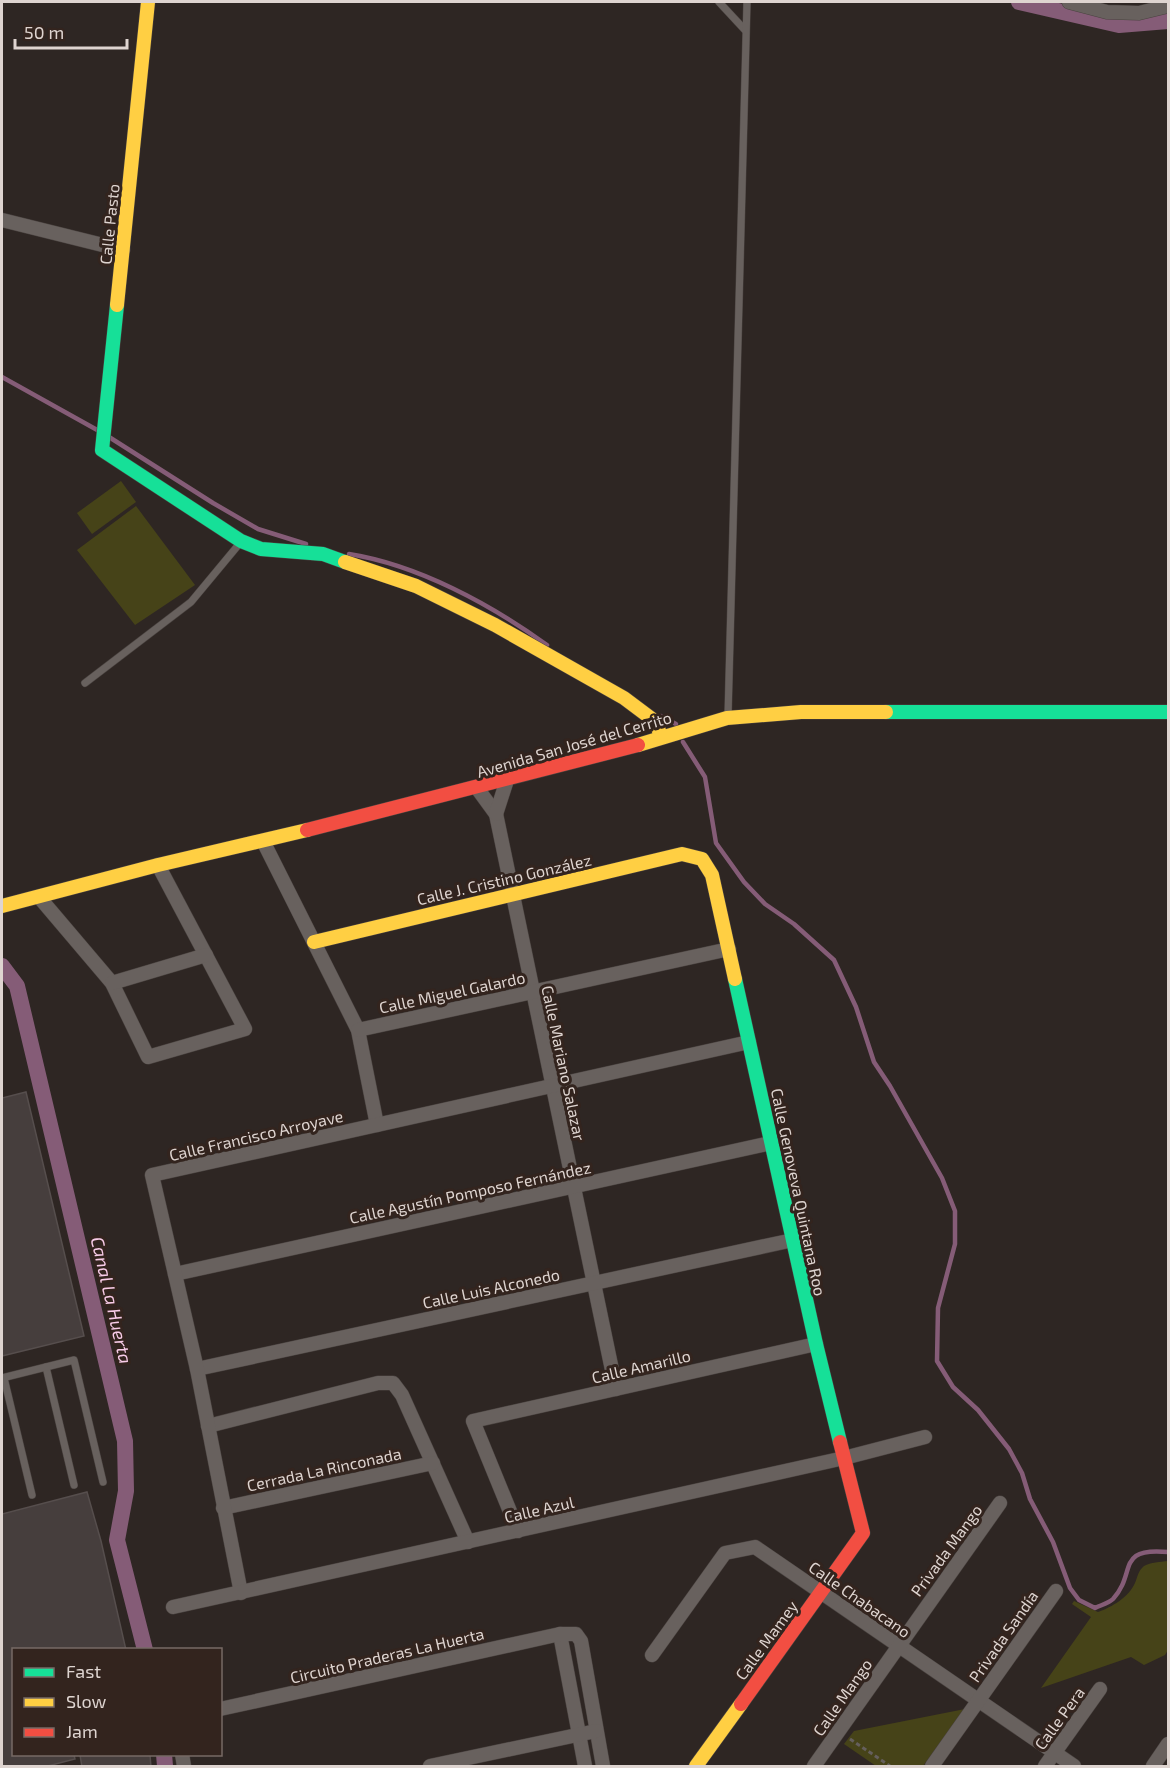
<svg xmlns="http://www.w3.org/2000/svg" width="1170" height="1768" font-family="'Exo 2',sans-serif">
<rect width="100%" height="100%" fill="#2e2623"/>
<g fill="#464318">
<polygon points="121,481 136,502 92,534 77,513"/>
<polygon points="136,506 195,585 135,625 77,550"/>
<path d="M 1168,1561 L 1168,1650 L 1165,1655 L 1144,1665 L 1131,1657 L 1041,1688 L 1091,1617 L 1072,1604 L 1074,1601 L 1098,1612 C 1112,1607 1129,1597 1135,1583 C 1138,1576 1138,1571 1144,1566 C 1151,1562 1160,1562 1168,1561 Z"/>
<polygon points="965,1709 923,1766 876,1766 844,1744 854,1731"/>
</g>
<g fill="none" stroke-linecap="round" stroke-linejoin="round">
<g stroke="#855c77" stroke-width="4.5">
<polyline points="2,377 99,431"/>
<polyline points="109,437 213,503 258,529 306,544"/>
<path d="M 349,554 C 418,565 490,604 547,645"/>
<polyline points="661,716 676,724"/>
<path d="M 683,742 L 705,777 L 716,843 L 744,882 L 765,904 L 794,924 L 834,960 L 856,1007 L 874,1062 L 890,1086 L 942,1178 L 955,1211 L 955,1244 L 938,1308 L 937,1361 L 953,1387 L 978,1410 L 1009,1449 L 1022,1473 L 1030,1499 L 1053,1542 L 1070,1588 L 1079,1600 L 1095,1608 C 1101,1605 1109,1603 1113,1599 C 1137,1573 1115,1547 1168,1552"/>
</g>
<g stroke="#855c77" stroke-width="16">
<polyline points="1019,2 1119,25 1168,21"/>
<polyline points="2,966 17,986 125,1441 126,1491 117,1540 145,1650"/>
<polyline points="164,1754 165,1766"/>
</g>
</g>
<g fill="#463e3d" stroke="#564e4d" stroke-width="1.5">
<polygon points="26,1092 84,1336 2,1356 2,1098"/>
<polygon points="87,1492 101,1541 126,1650 14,1650 14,1755 74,1755 75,1759 44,1767 2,1767 2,1514"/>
<polygon points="80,1755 150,1755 151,1767 82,1767"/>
</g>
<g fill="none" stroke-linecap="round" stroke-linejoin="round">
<g stroke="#4a4340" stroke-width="8">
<g id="lane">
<polyline points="719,2 745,30"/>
<polyline points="85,683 191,602 240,543"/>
<polyline points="728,716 747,2"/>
<polyline points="46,1367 74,1485"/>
<polyline points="2,1378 74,1360 103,1482"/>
<polyline points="4,1378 32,1495"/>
</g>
</g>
<g stroke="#4a4340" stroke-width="15">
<g id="street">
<polyline points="1069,2 1107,12 1139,13 1168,6"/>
<polyline points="2,220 123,250"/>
<polyline points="477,788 496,814 616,1389"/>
<polyline points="496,814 507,780"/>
<polyline points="263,841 358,1030 377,1125"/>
<polyline points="39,897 112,983 148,1057 245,1029 158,865"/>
<polyline points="112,983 206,955"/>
<polyline points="358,1030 729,949"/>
<polyline points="175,1274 771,1143"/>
<polyline points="197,1369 793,1240"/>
<polyline points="208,1426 378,1383 393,1383 402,1395 468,1542"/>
<polyline points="223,1508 433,1463"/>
<polyline points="518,1531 473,1421 816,1344"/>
<polyline points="241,1593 197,1369 152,1175 749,1042"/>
<polyline points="173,1607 844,1458 925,1437"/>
<polyline points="560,1634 585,1766"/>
<polyline points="652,1655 725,1553 755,1547 1074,1766"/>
<polyline points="220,1709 560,1634 576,1634 581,1641 603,1766"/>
<polyline points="182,1754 184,1766"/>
<polyline points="430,1766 596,1731"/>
<polyline points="814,1766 1000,1503"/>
<polyline points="932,1766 1056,1591"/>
<polyline points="1045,1766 1100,1689"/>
<polyline points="1153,1766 1168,1744"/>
</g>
</g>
<g stroke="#4a4340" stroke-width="15">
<g id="fast">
<polyline points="117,305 102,450 241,541 261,549 323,554 345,562"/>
<polyline points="886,712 1168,712"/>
<polyline points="735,979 816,1344 840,1442"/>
</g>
</g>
<g stroke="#4a4340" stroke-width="15">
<g id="slow">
<polyline points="117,305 148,2"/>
<polyline points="345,562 416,586 495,625 624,698 656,722 661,737"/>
<polyline points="638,745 727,718 801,712 886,712"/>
<polyline points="2,906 158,865 307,830"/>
<polyline points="314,942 682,854 702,859 712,875 735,979"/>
<polyline points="696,1766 741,1704"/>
</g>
</g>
<g stroke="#4a4340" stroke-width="15">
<g id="jam">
<polyline points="307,830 638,745"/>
<polyline points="741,1704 863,1533 840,1442"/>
</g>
</g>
<polyline stroke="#655f5c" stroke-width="3" stroke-dasharray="4.5 3" stroke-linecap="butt" points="850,1739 890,1766"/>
<use href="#lane" stroke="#68615e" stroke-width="7"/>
<use href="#street" stroke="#68615e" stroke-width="14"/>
<use href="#fast" stroke="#16e098" stroke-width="14"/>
<use href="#slow" stroke="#ffcf43" stroke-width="14"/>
<use href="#jam" stroke="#f24e42" stroke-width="14"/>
</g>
<g text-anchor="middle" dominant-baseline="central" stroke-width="6" stroke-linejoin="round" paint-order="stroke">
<g font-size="16" fill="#ded4d0" stroke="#33241e">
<text transform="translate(109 224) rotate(-84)">Calle Pasto</text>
<text transform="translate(574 744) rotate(-16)">Avenida San José del Cerrito</text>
<text transform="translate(504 879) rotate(-13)">Calle J. Cristino González</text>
<text transform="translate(452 992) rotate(-12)">Calle Miguel Galardo</text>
<text transform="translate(564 1063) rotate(78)">Calle Mariano Salazar</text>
<text transform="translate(256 1135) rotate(-13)">Calle Francisco Arroyave</text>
<text transform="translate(470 1192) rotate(-12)">Calle Agustín Pomposo Fernández</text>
<text transform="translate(799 1192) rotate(78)">Calle Genoveva Quintana Roo</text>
<text transform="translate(491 1288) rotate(-12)">Calle Luis Alconedo</text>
<text transform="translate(641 1366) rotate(-13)">Calle Amarillo</text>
<text transform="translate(324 1469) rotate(-12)">Cerrada La Rinconada</text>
<text transform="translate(539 1509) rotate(-13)">Calle Azul</text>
<text transform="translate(946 1550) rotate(-54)">Privada Mango</text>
<text transform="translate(860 1599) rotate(35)">Calle Chabacano</text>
<text transform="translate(1003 1636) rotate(-55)">Privada Sandía</text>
<text transform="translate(766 1640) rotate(-54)">Calle Mamey</text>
<text transform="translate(387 1655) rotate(-13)">Circuito Praderas La Huerta</text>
<text transform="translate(842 1697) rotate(-55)">Calle Mango</text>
<text transform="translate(1059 1718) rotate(-54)">Calle Pera</text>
</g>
<g font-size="18" font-style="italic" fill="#f8cce8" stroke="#33241e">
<text transform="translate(112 1300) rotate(77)">Canal La Huerta</text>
</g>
</g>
<rect width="1170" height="1768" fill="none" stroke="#ded4d0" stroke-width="6"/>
<rect x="12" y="1648" width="210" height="108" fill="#33241e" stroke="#776a65" stroke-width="1.5"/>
<rect x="24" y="1668" width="30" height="9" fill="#16e098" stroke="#776a65" stroke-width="1.5"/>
<text x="66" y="1678" font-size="18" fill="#ded4d0">Fast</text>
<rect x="24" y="1698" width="30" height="9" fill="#ffcf43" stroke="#776a65" stroke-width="1.5"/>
<text x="66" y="1708" font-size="18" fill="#ded4d0">Slow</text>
<rect x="24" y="1728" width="30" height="9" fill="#f24e42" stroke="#776a65" stroke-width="1.5"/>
<text x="66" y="1738" font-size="18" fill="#ded4d0">Jam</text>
<path d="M15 39v9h112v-9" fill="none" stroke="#ded4d0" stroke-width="3"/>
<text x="24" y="39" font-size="18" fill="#ded4d0" stroke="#33241e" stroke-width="4.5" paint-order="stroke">50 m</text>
</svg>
